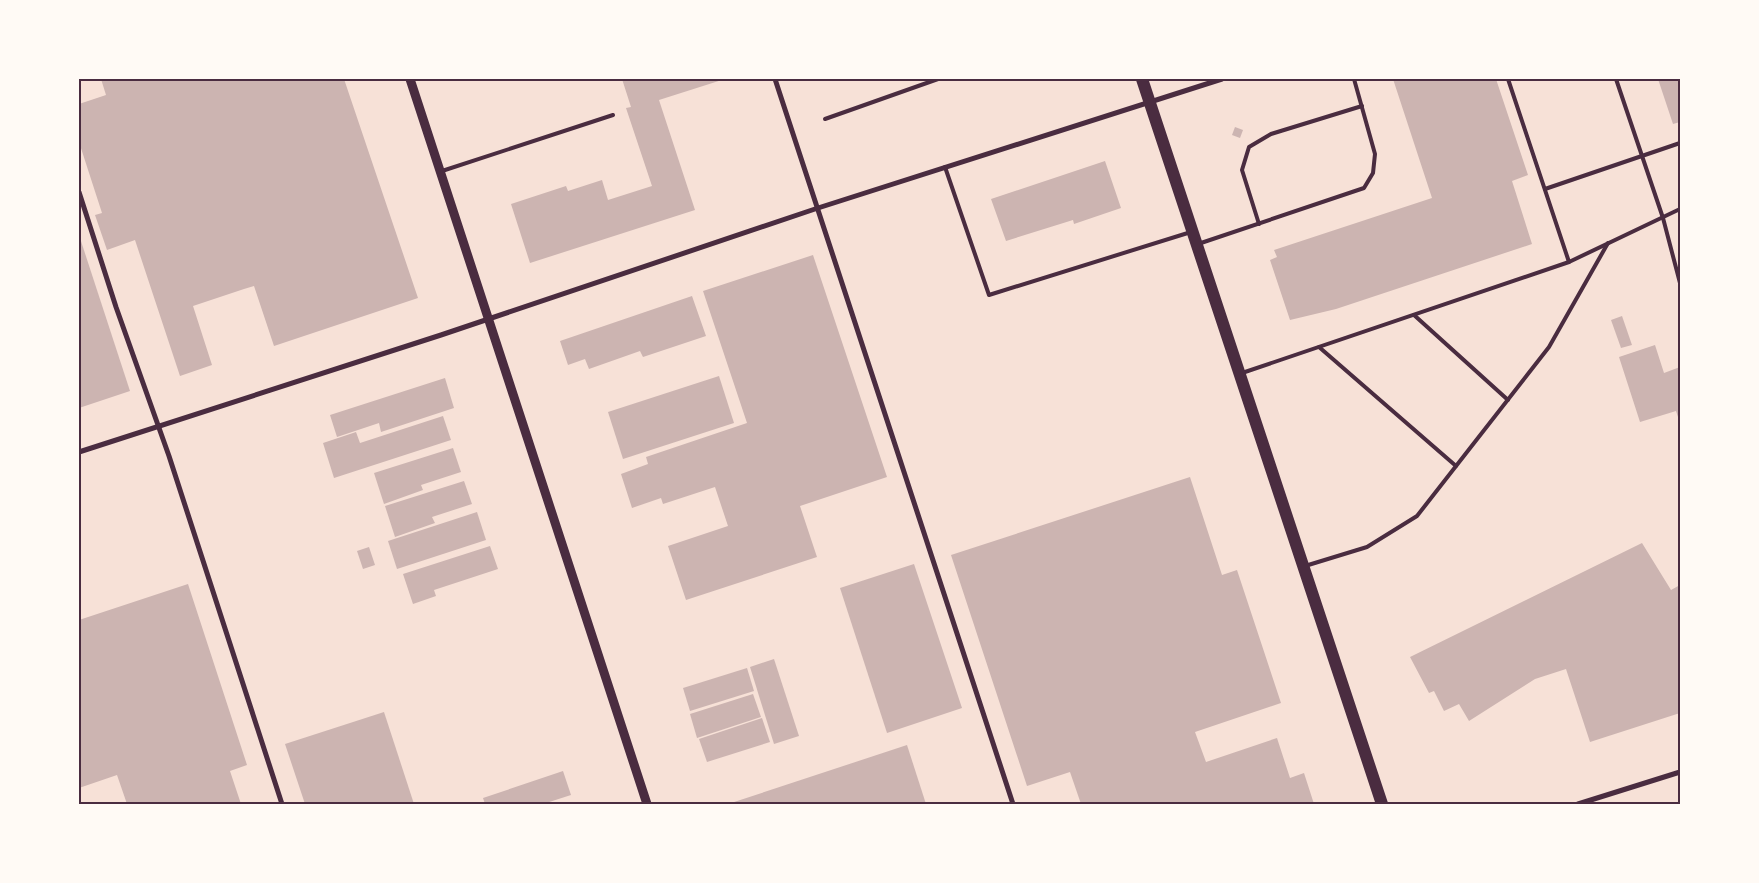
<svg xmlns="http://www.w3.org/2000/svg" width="1759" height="883" font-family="'Public Sans',sans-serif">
<rect width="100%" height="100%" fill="#f7e1d7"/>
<g fill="#ccb4b1">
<polygon points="101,79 344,79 418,298 274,346 254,286 244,289 193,306 212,365 180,376 135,240 107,250 95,215 102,213 79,142 79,104 106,95"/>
<polygon points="622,79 725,79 659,100 695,210 530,263 511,204 566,186 568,191 602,180 608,200 652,186 626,108 631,107"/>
<polygon points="1393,79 1496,79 1528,175 1512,181 1532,244 1336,309 1290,320 1270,260 1277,257 1274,250 1432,198"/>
<polygon points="1658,79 1680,79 1680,122 1673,124"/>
<polygon points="1235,127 1243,130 1240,138 1232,135"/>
<polygon points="1105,161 1121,208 1074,224 1073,220 1006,241 991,199"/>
<polygon points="79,235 130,391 79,408"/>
<polygon points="813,255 887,477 800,506 817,557 686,600 668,546 728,526 715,487 663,504 661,498 632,508 621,474 648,464 646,457 747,423 703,291"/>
<polygon points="692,296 706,336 643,357 640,351 589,369 585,359 568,365 560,341"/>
<polygon points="1622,316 1632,345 1621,348 1611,320"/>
<polygon points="1655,345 1664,373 1680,367 1680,423 1676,411 1640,422 1619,357"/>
<polygon points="719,376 734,423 623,459 608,412"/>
<polygon points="445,378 454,408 381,432 379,423 337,437 330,415"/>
<polygon points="443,416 451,440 334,478 323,443 356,432 360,443"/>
<polygon points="453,448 461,472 421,485 423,490 384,504 374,473"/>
<polygon points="1190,477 1222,575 1237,570 1281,703 1195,732 1206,762 1277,738 1290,778 1304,773 1314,804 1081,804 1070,772 1027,786 951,555"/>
<polygon points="464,481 472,504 432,517 435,523 395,537 385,506"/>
<polygon points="477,512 486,540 397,569 388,541"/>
<polygon points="1642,543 1671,590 1680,585 1680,713 1590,742 1566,669 1535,679 1469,721 1459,704 1444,711 1434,691 1429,693 1410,657"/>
<polygon points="490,546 498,569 434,590 436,596 413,604 403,574"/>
<polygon points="369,547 375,565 363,569 357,551"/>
<polygon points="914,564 962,708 887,733 840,588"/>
<polygon points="188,584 247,765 230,771 241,804 127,804 117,775 79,788 79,620"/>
<polygon points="774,659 799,736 774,744 750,667"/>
<polygon points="747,668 754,691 690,711 683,688"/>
<polygon points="753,694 761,717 697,738 690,714"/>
<polygon points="384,712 414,804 305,804 285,744"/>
<polygon points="762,718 770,742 707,762 699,739"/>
<polygon points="907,745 926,804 728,804"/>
<polygon points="563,771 571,795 543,804 485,804 483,798"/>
</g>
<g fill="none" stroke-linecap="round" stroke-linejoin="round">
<g stroke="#4a2c40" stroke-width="4">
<polyline points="1508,79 1569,262"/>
<polyline points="1616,79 1663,218 1680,283"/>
<polyline points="825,119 938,79"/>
<polyline points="945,167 989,295 1191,232"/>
<polyline points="442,171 613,115"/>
<polyline points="1545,189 1680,143"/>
<polyline points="1259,224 1242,170 1249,147 1271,134 1362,106"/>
<polyline points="1198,244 1364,188 1373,173 1375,154 1354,79"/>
<polyline points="1414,315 1508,400"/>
<polyline points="1319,347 1456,466"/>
<polyline points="1242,373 1569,262 1680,209"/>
<polyline points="1305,566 1367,547 1417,516 1549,347 1608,243"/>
</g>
<g stroke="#4a2c40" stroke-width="5">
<polyline points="775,79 1013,804"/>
<polyline points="79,192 116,307 169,456 282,804"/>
<polyline points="79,452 441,335 818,208 1222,79"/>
<polyline points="1578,804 1680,772"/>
</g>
<polyline stroke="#4a2c40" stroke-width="9" points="410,79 647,804"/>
<polyline stroke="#4a2c40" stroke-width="12" points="1142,79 1382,804"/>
</g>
<rect width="1759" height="883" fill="none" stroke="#fffaf5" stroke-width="160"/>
<rect x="80" y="80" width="1599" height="723" fill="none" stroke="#4a2c40" stroke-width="2"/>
</svg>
